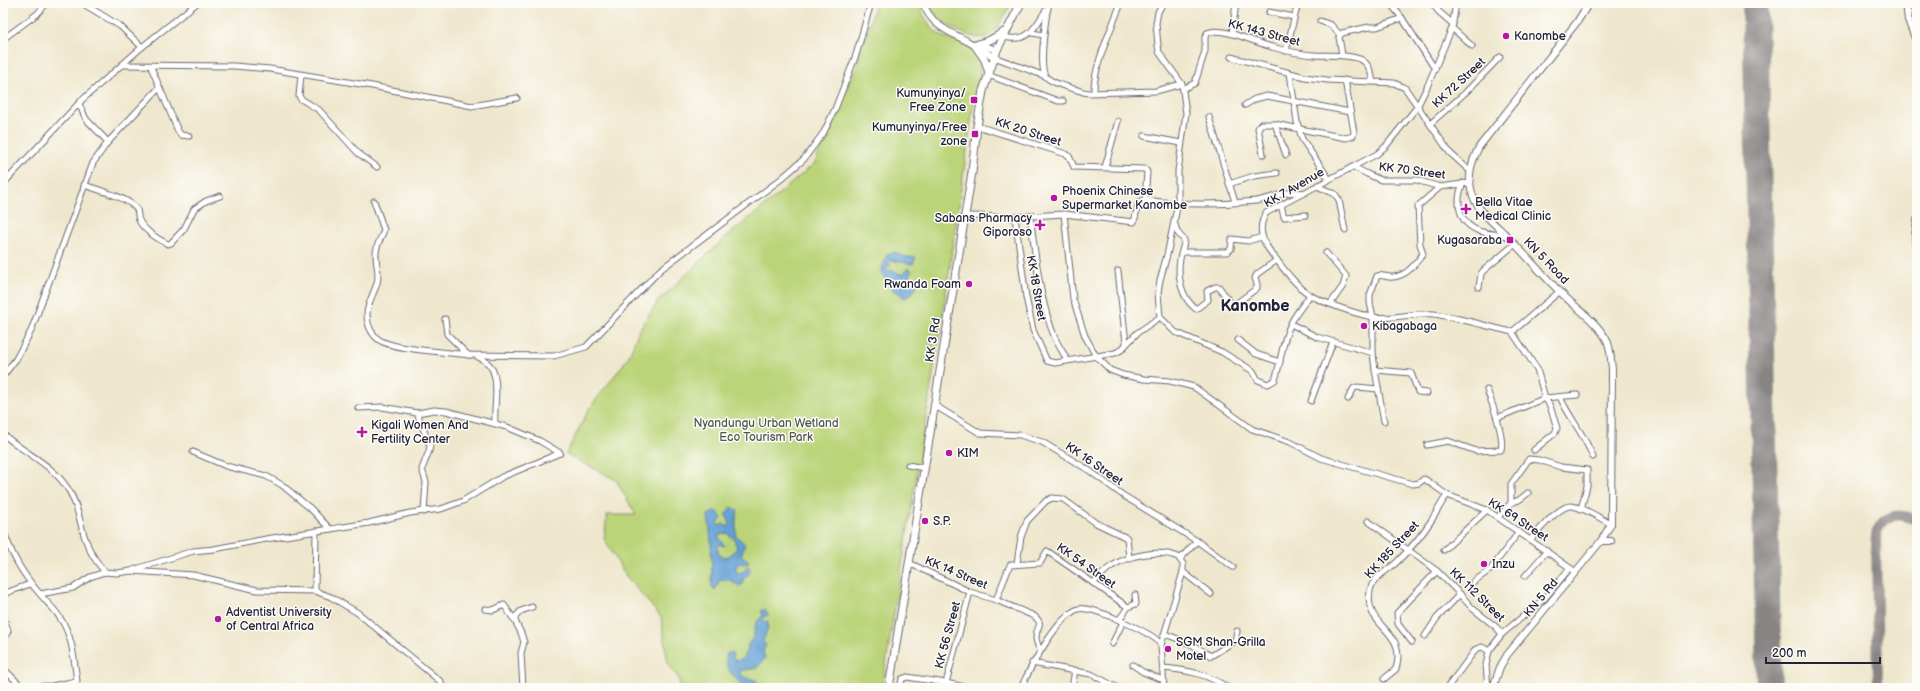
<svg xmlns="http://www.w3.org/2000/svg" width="1920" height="691" font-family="'Balsamiq Sans',sans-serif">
<rect width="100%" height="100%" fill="#fdfcf7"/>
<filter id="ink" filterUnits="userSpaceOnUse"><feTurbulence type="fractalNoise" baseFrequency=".025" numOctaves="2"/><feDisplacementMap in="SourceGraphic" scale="8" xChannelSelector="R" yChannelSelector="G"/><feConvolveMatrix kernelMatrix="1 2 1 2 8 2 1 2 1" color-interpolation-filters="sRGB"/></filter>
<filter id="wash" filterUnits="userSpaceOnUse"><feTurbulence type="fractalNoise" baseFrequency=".012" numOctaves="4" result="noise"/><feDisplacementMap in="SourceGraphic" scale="16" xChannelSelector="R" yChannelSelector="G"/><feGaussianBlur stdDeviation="0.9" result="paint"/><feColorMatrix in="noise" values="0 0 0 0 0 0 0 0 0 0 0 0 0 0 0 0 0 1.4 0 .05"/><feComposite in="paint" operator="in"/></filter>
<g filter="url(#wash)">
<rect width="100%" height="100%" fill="#efe7cd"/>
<g fill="#bbd479" stroke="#6e7b5a">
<path d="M 876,3 L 919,3 C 922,13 928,25 936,32 C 948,42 974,44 980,60 C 983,71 977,84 975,94 L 944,307 L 882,688 L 680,688 L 679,679 L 668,664 L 661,617 L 626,576 L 604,539 L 607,515 L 636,515 L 616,480 L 566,454 L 589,409 L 628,358 L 639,330 L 658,301 L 726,237 L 773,199 L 815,163 L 856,67 Z"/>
<path d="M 929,3 L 1012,3 C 1005,14 999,28 989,36 C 977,44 942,24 935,14 C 932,11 931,7 929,3 Z"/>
</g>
<g fill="#65a0d5" stroke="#446188" fill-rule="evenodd">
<polygon points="895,252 901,256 916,258 913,264 890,260 888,264 891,265 886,268 887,271 892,270 902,275 908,268 912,271 909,275 912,280 920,280 911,295 904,298 899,293 892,290 889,286 891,283 886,280 881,272 887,254"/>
<path d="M 731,507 L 738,511 L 736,520 L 736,536 L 745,544 L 741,555 L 748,560 L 748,564 L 738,563 L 735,569 L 739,573 L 745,571 L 746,567 L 749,567 L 751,572 L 743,579 L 743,584 L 740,586 C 729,582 732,577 719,581 L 715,590 L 712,587 L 711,541 L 708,515 L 715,511 L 719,513 L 722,519 L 718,522 L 719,526 L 723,524 L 728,527 L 730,524 L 726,515 ZM 727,533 L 734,539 L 737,548 L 729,556 L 724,557 L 719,555 L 717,546 L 720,545 L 725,546 L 718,536 Z"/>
<path d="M 765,609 L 768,615 L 763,618 L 764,622 L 768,621 L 768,629 L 763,641 L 766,646 L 763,651 L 765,658 L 757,668 L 739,671 C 742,680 750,677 757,681 L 756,688 L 746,688 C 736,678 722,669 727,653 L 732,653 L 733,659 L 737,661 C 745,659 748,651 748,644 L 753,638 L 756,623 L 763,615 L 761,611 Z"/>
</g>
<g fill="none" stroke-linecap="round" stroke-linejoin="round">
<path stroke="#888484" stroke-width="10" d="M 1878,688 L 1876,535 C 1882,514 1900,511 1917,521"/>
<polyline stroke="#888484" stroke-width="26" points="1755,3 1769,688"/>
</g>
</g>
<g filter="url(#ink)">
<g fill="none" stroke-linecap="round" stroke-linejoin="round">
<g stroke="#6a676e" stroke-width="7">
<g id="minor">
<polyline points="82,3 120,26 142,47"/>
<path d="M 1049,3 C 1046,16 1038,67 1046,77 C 1054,85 1073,88 1083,92 L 1089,93 L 1156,91 L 1182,84"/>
<polyline points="1390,3 1402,18 1435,69"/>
<polyline points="1432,3 1438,11 1453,24"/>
<path d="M 1456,3 L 1452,28 L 1427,87 L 1417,107 L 1386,146 L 1377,154 L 1266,213 C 1257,228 1262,241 1272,254 C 1283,268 1295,285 1310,295 C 1321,302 1359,315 1373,317 C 1393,320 1414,312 1434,314 C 1460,318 1486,326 1512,332 L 1559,292"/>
<polyline points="1906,7 1917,6"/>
<polyline points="1269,12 1294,17"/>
<polyline points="1320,21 1331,25 1340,35"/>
<polyline points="1452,28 1472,46"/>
<polyline points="1032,33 1044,35"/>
<polyline points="1232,34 1236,3"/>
<path d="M 1004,37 C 1028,43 1034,29 1046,10"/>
<polyline points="3,39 37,14 47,3"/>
<polyline points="1286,51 1298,3"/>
<polyline points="1342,55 1339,37 1342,33 1369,27 1377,27 1402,18"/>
<polyline points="994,57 1045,76"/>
<polyline points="1231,57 1305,77 1327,80 1373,82"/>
<polyline points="122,65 234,66 270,69 372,86 472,106 517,98"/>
<polyline points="151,67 178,131 181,135 189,136"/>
<polyline points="1290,73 1297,122 1302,139 1329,179"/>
<polyline points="301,75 299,96 301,99 319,110 358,153 377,167"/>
<polyline points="988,75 1058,101 1063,101"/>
<path d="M 1183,89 L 1195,83 L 1205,51 L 1205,37 L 1207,33 C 1223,26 1256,43 1272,47 C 1286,51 1300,54 1314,55 C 1330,56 1345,54 1360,59 C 1369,63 1371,72 1373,82 L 1394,83 L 1405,88 L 1450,153 L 1470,171"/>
<path d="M 1094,92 C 1093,67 1112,27 1121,3"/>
<polyline points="79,104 86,119 108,142"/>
<polyline points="1245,105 1255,99 1267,96 1350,112"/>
<polyline points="1209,117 1235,202"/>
<polyline points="1275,124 1286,155"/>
<polyline points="1430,124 1465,93 1500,57"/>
<path d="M 977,126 L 1066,154 L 1069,156 L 1074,167 L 1145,169 L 1147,172 L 1145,200 C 1181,205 1220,205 1256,201 C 1274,198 1285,190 1305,193"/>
<polyline points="1144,136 1181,143"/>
<polyline points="1263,154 1258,128 1261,124 1275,124 1346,138 1353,136 1354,132 1345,80"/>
<polyline points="1105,167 1118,121"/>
<polyline points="1354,167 1367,174 1381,180 1416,180 1440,187 1469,183"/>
<path d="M 1463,183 C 1455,202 1458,223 1479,231 C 1488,234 1498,234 1507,236"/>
<polyline points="3,184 82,100 142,47 197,3"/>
<polyline points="1229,184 1254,176 1277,173"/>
<path d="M 84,185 C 99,190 126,197 136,208 C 139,212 137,216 139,220 C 143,230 159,240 168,244 L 171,243 L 184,229 L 194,209 L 206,201 L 220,196"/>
<polyline points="1317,186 1335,194 1339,200 1345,230"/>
<path d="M 374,201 L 384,230 C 381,239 375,246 376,256 C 376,266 380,273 377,283 C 374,294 367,303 367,315 C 367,325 372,336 381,341 C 399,350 446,352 469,355"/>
<polyline points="1281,205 1284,217 1305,215"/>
<polyline points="1064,214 1073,299 1085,336 1096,356 1110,370 1123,375 1144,379 1170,381 1194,387 1252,429 1290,442 1321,458 1413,484 1419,483 1424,479 1426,480 1447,495 1487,510 1576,572"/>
<polyline points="964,216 1015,217 1064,214 1134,222 1139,202 1145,200"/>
<path d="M 1030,216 C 1036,256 1039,300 1055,338 C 1058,345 1063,352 1067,360"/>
<polyline points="1015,217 1026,297 1033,330 1047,361 1055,363 1115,353 1121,350 1137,333 1160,317"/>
<path d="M 1174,221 L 1177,232 L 1184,240 C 1184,247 1181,252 1180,259 C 1177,276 1181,298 1196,309 L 1208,300 L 1207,291 L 1215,287 L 1219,287 L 1231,304 L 1237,303 L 1257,288 L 1257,284 L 1255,278 L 1257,274 L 1277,260"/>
<polyline points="1182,252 1227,252 1231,249 1232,239 1248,241 1262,237"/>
<polyline points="1326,253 1346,276 1343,286 1331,303"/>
<polyline points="1118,271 1126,343"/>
<polyline points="1479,287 1481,274 1483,271 1515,244"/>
<polyline points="1160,317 1158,293 1160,280 1167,255 1178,203 1178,171 1186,113 1182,84 1159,52 1158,46 1156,23 1158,12 1163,3"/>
<path d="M 1160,317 L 1175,332 L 1222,352 L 1253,371 L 1258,380 L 1268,384 L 1275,380 C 1281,362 1282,341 1291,323 C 1296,313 1304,304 1310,295"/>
<polyline points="445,319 447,334 468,355 554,356 586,347 660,270 781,179 804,159 824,132 835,109 856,55 871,3"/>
<polyline points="1291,324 1317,337 1373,353"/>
<polyline points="1512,332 1537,369 1545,398 1550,406 1557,428 1555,433 1534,450"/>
<polyline points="1238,340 1256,354 1280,362"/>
<path d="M 478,357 C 505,367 493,401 495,423"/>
<polyline points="1375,370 1411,373 1418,392 1427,393"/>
<polyline points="3,376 16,359 31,331 93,163 108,142 159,88"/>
<path d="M 1560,397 C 1570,419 1584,434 1593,457"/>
<polyline points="1348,399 1354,388 1357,387 1378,389"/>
<polyline points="1311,401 1333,342"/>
<polyline points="934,405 980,433 1020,435 1042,442 1087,469 1124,496 1197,541 1233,567"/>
<polyline points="358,408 382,407 417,413 434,410 446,411 507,427 540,441 560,453"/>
<polyline points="417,413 430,446 429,451 422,469 426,482 424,512"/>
<polyline points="1497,418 1545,398 1577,395"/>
<path d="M 1384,421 L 1375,370 L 1373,353 L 1373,317 L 1370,303 L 1370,295 L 1377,276 C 1382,274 1387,278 1393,277 C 1407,276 1415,264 1423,254 L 1420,244 L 1418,206 L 1440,187"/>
<path d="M 3,434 C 25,454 51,463 68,489 C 78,504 79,521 85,538 C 89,551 96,562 105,572"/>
<path d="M 1427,445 L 1448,441 L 1476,451 L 1501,450 C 1505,438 1492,403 1487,390"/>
<polyline points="193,452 226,466 266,476 282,485 311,509 330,529"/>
<polyline points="908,465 924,468"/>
<polyline points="1511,503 1519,500 1528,493"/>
<polyline points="1498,517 1511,503 1511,484 1529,459 1539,460 1561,467 1587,470 1587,486 1581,509"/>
<polyline points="1368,521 1437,571 1460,594 1472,608 1496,627 1502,634"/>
<path d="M 3,528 C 10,553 23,575 40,594 L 73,588 L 90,577 L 105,572 L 117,573 L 131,571 L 193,575 L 257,590 L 315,591 L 331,597 L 358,613 L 435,677 L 441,682 L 443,688"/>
<path d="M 1530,540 C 1538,532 1559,505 1571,506 C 1584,507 1599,518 1611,524"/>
<polyline points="1444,550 1487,510"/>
<polyline points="1180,559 1197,541"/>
<polyline points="909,563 970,592 996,600"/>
<polyline points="1017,563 1021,537 1027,521 1046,501 1052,498 1063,499 1096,523 1127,538 1129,559"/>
<polyline points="133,570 193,551 214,549 266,539 369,523 410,513 441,509 463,501 502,477 560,453"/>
<polyline points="1183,572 1211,594"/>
<polyline points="1525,576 1547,551"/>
<polyline points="1473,582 1490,570 1519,532"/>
<path d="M 1093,583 C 1099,578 1105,570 1112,566 C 1129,555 1160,549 1178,557 L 1183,564 L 1183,572 L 1161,645"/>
<polyline points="315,591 316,531"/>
<polyline points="3,594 30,584"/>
<polyline points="485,609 493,610 504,605 515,621"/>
<polyline points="3,615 8,631 3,642"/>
<polyline points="1119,620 1128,607 1136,604 1135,595"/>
<polyline points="1165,634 1191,644 1211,656 1235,641 1237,631"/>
<polyline points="1425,636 1437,618 1460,594"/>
<polyline points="1412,642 1398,624 1397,613 1437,571"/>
<polyline points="1112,644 1123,622"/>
<path d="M 1040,650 C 1038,646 1036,642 1036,637 C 1036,626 1045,625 1034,616 L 996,600 L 1010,565 L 1040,563 L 1047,551 L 1128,607"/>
<polyline points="1032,663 1091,674 1118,688"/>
<polyline points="1133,665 1143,672 1163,680"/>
<polyline points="3,668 23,688"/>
<path d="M 1163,668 C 1187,670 1208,674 1228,688"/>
<path d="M 1384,679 L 1396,669 C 1408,628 1363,629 1370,591 C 1372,577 1389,570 1398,561 C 1410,549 1422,535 1431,521 C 1437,512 1441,503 1447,495"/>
<path d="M 22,687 L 52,686 L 77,681 C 74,660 73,636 60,618 C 55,609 46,602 40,594"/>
<polyline points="523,688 521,653 524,642 521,633 515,621 515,617 521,611 532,607"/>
<polyline points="900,688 902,679 907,677 946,683"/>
<polyline points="969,688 946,683 970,592"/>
<path d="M 1021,688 C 1030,668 1057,617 1078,609 C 1091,605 1146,631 1157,640 L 1161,645 L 1164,688"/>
<polyline points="1072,688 1075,670"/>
<polyline points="1447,688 1476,649 1482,647 1489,651 1502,634 1545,598 1570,568"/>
<polyline points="1488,688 1486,665 1489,651"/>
</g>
</g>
<g stroke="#6a676e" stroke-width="8">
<g id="major">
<path d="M 923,3 C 931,25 947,31 967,41 C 976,46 985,52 994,57"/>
<polyline points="1906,3 1908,20 1917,43"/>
<polyline points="978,44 997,50"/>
<polyline points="1917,220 1915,235 1917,265"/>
<polyline points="1601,541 1611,541"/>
<path d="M 1493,688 L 1500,667 L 1507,655 L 1601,541 L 1611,524 L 1612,370 C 1611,361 1611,352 1608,343 C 1600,323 1573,306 1558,290 C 1540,272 1524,253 1506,235 C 1494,223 1477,211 1472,193 C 1467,176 1471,163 1479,147 L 1577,22 L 1589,3"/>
</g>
</g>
<g stroke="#6a676e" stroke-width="9">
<g id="highway">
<polyline points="978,44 990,40 1006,31"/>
<polyline points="976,47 985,60 989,73"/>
<polyline points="889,688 972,172 977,126 983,91 997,50 1021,3"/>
</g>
</g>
<use href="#minor" stroke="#fff" stroke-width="5"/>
<use href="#major" stroke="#fff" stroke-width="6"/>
<use href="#highway" stroke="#fff" stroke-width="7"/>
</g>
</g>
<g fill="#b5179e" stroke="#fdfcf7" stroke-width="1.5">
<circle cx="1506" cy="36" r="4"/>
<rect x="970" y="96" width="8" height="8" rx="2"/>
<rect x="971" y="130" width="8" height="8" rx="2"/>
<circle cx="1054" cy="198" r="4"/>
<path d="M1464 203h4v4h4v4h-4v4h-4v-4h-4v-4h4z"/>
<path d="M1038 219h4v4h4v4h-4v4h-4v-4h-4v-4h4z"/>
<rect x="1506" y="236" width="8" height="8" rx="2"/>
<circle cx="969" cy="284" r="4"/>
<circle cx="1364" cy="326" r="4"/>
<path d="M360 426h4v4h4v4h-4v4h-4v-4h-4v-4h4z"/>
<circle cx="949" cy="453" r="4"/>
<circle cx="925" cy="521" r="4"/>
<circle cx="1484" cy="564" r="4"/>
<circle cx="218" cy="619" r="4"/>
<circle cx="1168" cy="649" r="4"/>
</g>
<g text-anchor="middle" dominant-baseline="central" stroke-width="3" stroke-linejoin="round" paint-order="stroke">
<g font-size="12" fill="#22223b" stroke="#fdfcf7">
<text transform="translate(1264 33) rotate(15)">KK 143 Street</text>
<text transform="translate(1459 83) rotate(-43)">KK 72 Street</text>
<text transform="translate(1028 132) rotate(18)">KK 20 Street</text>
<text transform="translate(1412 171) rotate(7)">KK 70 Street</text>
<text transform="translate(1294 188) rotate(-30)">KK 7 Avenue</text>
<text transform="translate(1546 261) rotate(46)">KN 5 Road</text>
<text transform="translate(1036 288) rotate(80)">KK 18 Street</text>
<text transform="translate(933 340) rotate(-81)">KK 3 Rd</text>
<text transform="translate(1094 464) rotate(34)">KK 16 Street</text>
<text transform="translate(1518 520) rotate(33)">KK 69 Street</text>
<text transform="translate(1392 550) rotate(-47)">KK 185 Street</text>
<text transform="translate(1086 566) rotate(35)">KK 54 Street</text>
<text transform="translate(956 573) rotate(23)">KK 14 Street</text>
<text transform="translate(1477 595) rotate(44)">KK 112 Street</text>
<text transform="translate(1541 598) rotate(-50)">KN 5 Rd</text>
<text transform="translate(948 635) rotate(-75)">KK 56 Street</text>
</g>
<g font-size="12" fill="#22223b" stroke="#fdfcf7" text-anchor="start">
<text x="1514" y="36">Kanombe</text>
<text x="966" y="93" text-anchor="end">Kumunyinya/<tspan x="966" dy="14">Free Zone</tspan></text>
<text x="967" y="127" text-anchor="end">Kumunyinya/Free<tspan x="967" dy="14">zone</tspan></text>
<text x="1062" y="191">Phoenix Chinese<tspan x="1062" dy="14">Supermarket Kanombe</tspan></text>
<text x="1475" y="202">Bella Vitae<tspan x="1475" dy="14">Medical Clinic</tspan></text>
<text x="1032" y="218" text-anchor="end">Sabans Pharmacy<tspan x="1032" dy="14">Giporoso</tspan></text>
<text x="1502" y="240" text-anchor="end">Kugasaraba</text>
<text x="961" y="284" text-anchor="end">Rwanda Foam</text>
<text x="1372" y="326">Kibagabaga</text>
<text x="371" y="425">Kigali Women And<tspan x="371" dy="14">Fertility Center</tspan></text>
<text x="957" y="453">KIM</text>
<text x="933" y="521">S.P.</text>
<text x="1492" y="564">Inzu</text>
<text x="226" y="612">Adventist University<tspan x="226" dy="14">of Central Africa</tspan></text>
<text x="1176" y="642">SGM Shan-Grilla<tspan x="1176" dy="14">Motel</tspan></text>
</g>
<g font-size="12" fill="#50574e" stroke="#fdfcf7">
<text x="766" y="423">Nyandungu Urban Wetland<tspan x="766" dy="14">Eco Tourism Park</tspan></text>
</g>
<g font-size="16" font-weight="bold" fill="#22223b" stroke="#fdfcf7">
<text x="1255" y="306">Kanombe</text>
</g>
</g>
<rect width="1920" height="691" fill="none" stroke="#fdfcf7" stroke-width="16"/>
<path d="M1766 657v6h114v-6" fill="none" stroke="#22223b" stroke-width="2"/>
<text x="1772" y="657" font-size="12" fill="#22223b" stroke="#fdfcf7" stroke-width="3" paint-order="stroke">200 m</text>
</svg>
